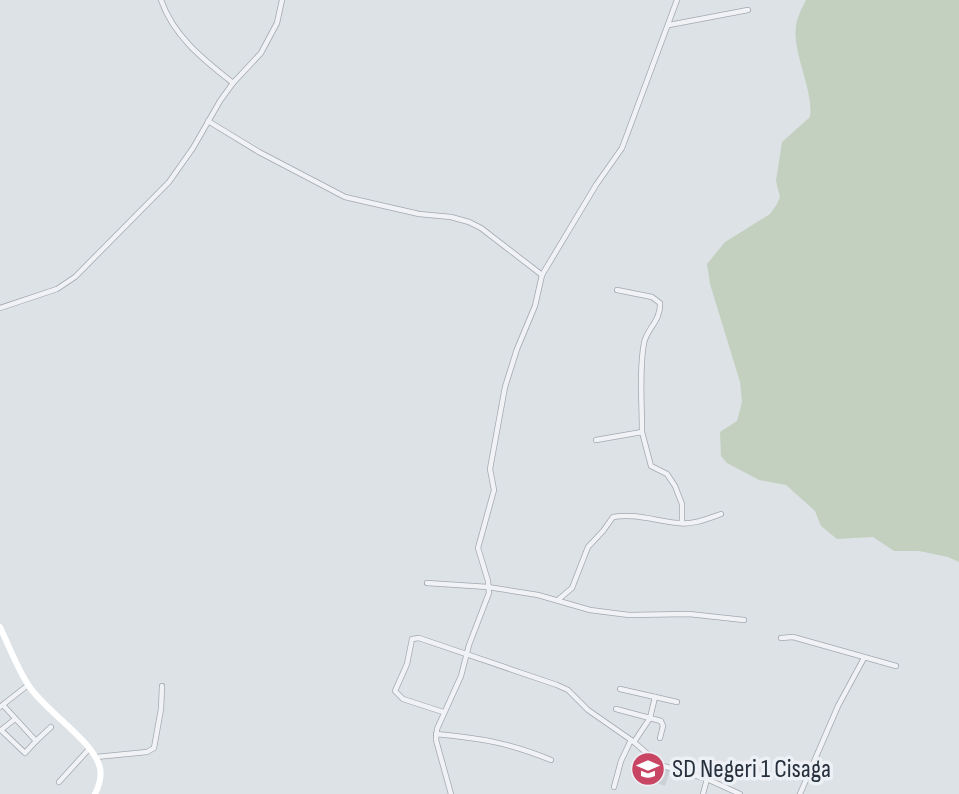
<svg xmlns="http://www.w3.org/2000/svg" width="959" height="794" font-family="'Sofia Sans Condensed',sans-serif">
<rect width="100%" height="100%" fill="#dde2e7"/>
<polygon fill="#ccd1d8" points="641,752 660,767 670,771 665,786 630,773 636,756 639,757"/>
<path fill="#c4d0bf" d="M 806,0 L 959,0 L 959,562 L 948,557 L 919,551 L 894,551 L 873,537 L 837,539 L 821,526 L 815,511 L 786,485 L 759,480 L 727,463 L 721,456 L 720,432 L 737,421 L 742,402 L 740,382 L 710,284 L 707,264 L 725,242 L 770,214 L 777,204 L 780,197 L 776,181 L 782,142 L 810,117 C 814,91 792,53 796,26 C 797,17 802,8 806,0 Z"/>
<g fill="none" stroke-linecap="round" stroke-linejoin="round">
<g stroke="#a3a9b1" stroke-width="6">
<g id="street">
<path d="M 161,0 C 174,37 204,60 233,83"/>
<polyline points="669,25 748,10"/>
<polyline points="208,121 259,152 345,197 419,214 451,217 469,222 481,228 542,275"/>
<path d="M 617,290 L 652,297 L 660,303 C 661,321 647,328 644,343 C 639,371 642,403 642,432"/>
<polyline points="0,308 57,289 75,277 169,182 193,148 220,101 233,83 261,53 277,23 282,0"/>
<polyline points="596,440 642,432 651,466 667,474 675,486 682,504 682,523"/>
<polyline points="427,583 488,587 538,595 590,610 629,615 689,614 744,620"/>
<path d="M 559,599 L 572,588 L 588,547 L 603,531 L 613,517 C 635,513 656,521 678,523 C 693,525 707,519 721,514"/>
<polyline points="781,638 793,637 896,666"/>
<polyline points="620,689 677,702"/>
<polyline points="3,705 36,741 25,753 1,730 15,719"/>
<polyline points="0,707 28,685"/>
<polyline points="616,709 661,721 663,726 660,738"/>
<polyline points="443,712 403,699 395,691 407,664 412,639 419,638 557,685 568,690 588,710 634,742 660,765 707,779 740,794"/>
<path d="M 436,734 C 480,738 510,743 551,760"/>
<polyline points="36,741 51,727"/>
<polyline points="634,742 650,718 655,697"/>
<polyline points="96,757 147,752 154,748 161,709 162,686"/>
<polyline points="59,782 89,749"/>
<polyline points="614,787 621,761 631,740"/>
<polyline points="451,794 436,740 437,729 461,676 469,645 489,593 488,581 478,548 494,490 490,469 505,387 517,349 535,306 542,275 596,185 622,148 677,0"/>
<polyline points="703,794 707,779"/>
<polyline points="800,794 838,706 864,658"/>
</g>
</g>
<use href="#street" stroke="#f0f2f5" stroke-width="4.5"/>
<path stroke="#fff" stroke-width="6" d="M 0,627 C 9,646 17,668 29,686 C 45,711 94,741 100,768 C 102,777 99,786 95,794"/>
</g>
<defs>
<g id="school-disc" transform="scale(1.75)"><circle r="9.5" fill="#c84663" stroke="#edf0f4"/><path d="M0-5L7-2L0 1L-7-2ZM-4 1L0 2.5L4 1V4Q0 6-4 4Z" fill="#fff"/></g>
</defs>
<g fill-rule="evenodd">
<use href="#school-disc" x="648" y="769"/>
</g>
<g text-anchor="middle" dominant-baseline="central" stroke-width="7" stroke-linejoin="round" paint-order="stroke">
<g font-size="26" fill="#27313d" stroke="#edf0f4" text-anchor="start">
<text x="672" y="769">SD Negeri 1 Cisaga</text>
</g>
</g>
</svg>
